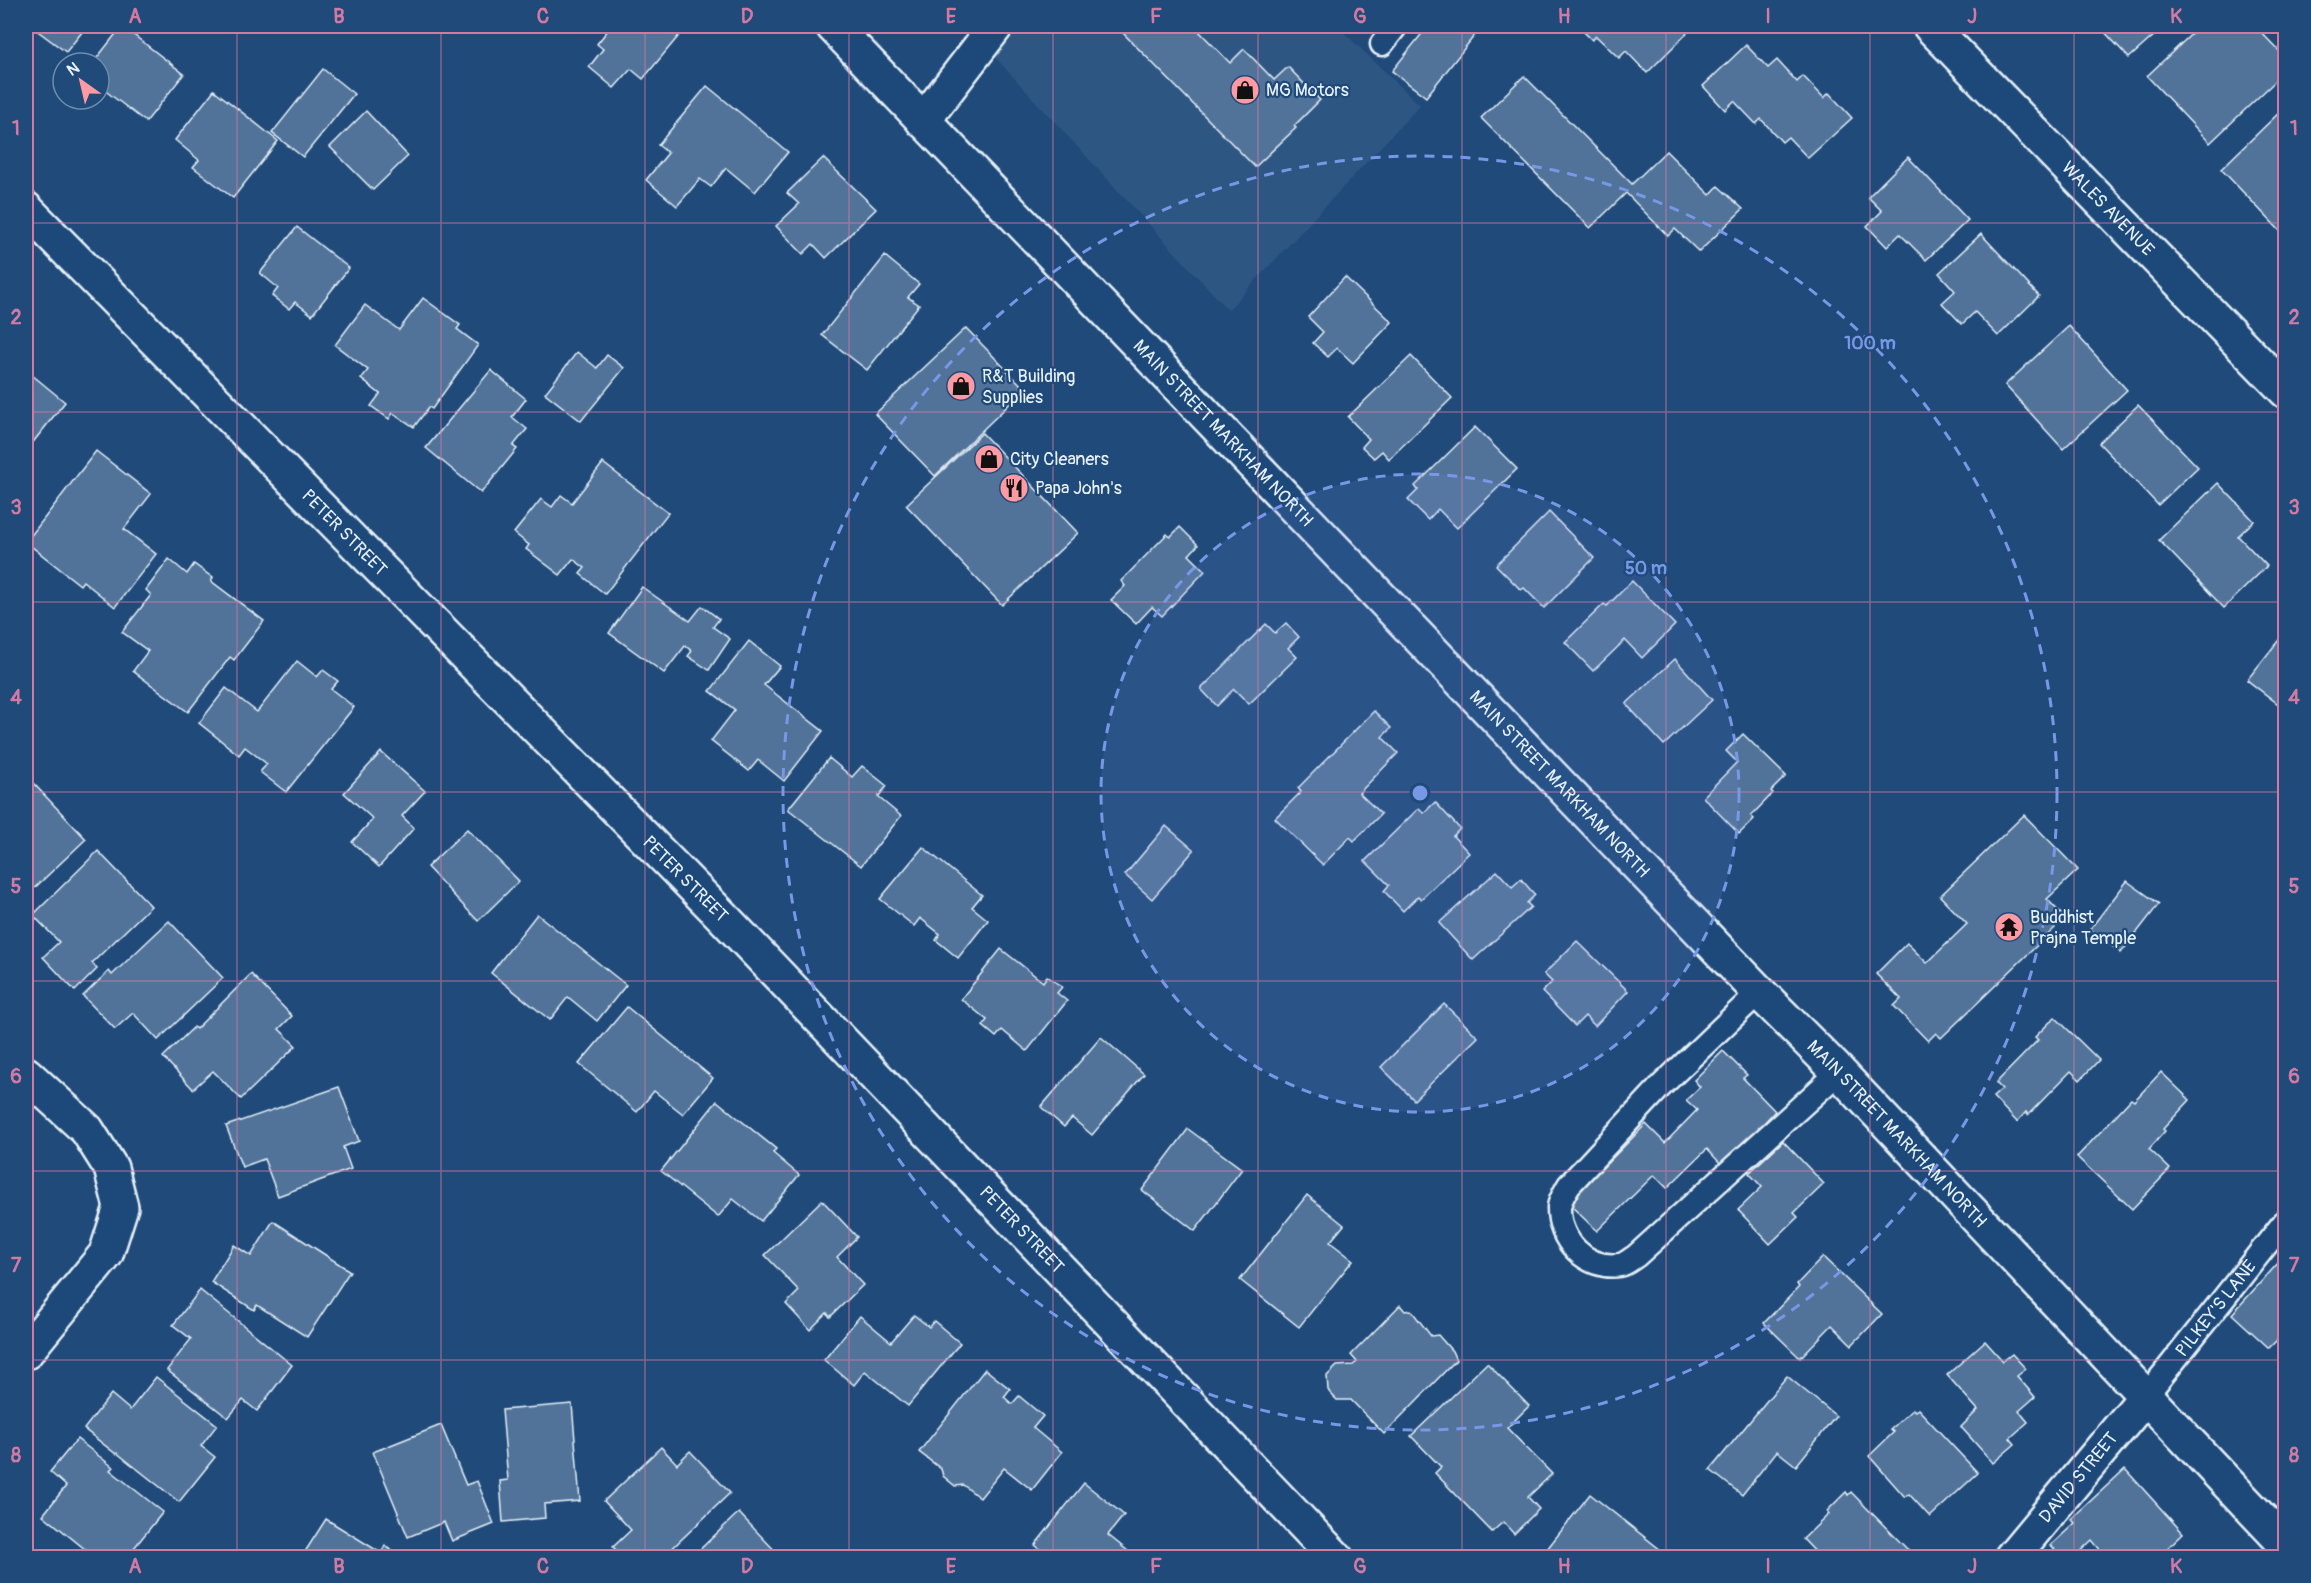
<svg xmlns="http://www.w3.org/2000/svg" width="2311" height="1583" font-family="Pangolin,sans-serif">
<rect width="100%" height="100%" fill="#1f4a7a"/>
<filter id="ink" filterUnits="userSpaceOnUse"><feTurbulence type="fractalNoise" baseFrequency=".0167" numOctaves="2"/><feDisplacementMap in="SourceGraphic" scale="12" xChannelSelector="R" yChannelSelector="G"/><feConvolveMatrix kernelMatrix="1 2 1 2 8 2 1 2 1" color-interpolation-filters="sRGB"/></filter>
<g filter="url(#ink)">
<polygon fill="#2e5683" points="1017,26 1337,26 1420,105 1228,310 992,54"/>
<g fill="#517399" stroke="#e8f1f8" stroke-width="1.5">
<polygon points="31,26 87,26 66,52"/>
<polygon points="122,26 184,74 146,122 99,86 99,63 93,63"/>
<polygon points="611,26 687,26 643,79 631,69 614,88 589,67 603,49 597,44"/>
<polygon points="1130,26 1194,26 1230,63 1244,49 1274,80 1288,67 1320,100 1294,126 1296,128 1255,167 1123,33"/>
<polygon points="1428,26 1482,26 1426,97 1392,71"/>
<polygon points="1578,26 1686,26 1690,30 1647,73 1626,51 1619,58 1596,36 1592,40"/>
<polygon points="2099,26 2165,26 2129,58"/>
<polygon points="2200,26 2255,26 2286,58 2286,71 2210,143 2147,76"/>
<polygon points="1746,45 1768,68 1777,60 1797,82 1803,76 1824,98 1829,93 1852,118 1808,158 1788,137 1782,142 1761,119 1756,124 1734,101 1725,110 1703,86"/>
<polygon points="323,69 354,94 303,157 272,133"/>
<polygon points="1524,76 1632,184 1666,151 1710,195 1718,186 1743,209 1699,252 1675,229 1668,236 1626,193 1590,228 1481,118"/>
<polygon points="707,86 788,152 755,192 726,168 711,187 700,179 677,206 646,180 668,153 658,145"/>
<polygon points="214,90 278,141 233,198 193,167 199,160 175,140"/>
<polygon points="2286,106 2286,232 2283,234 2221,169"/>
<polygon points="366,111 408,156 373,190 330,147"/>
<polygon points="1908,157 1968,220 1926,260 1900,234 1887,247 1867,226 1882,211 1868,197"/>
<polygon points="823,158 876,209 826,258 813,244 803,254 776,226 799,204 787,193"/>
<polygon points="297,227 349,268 312,315 295,302 289,309 272,296 278,288 260,273"/>
<polygon points="1981,234 2039,296 1998,336 1975,312 1962,324 1942,303 1955,291 1939,273"/>
<polygon points="885,256 919,284 908,297 919,305 867,370 822,335"/>
<polygon points="1345,277 1392,322 1353,363 1337,348 1328,357 1313,343 1323,332 1308,317"/>
<polygon points="423,298 460,325 457,329 478,345 432,409 429,407 414,427 393,413 389,419 371,406 380,394 361,379 368,370 335,345 365,305 399,330"/>
<polygon points="2069,326 2127,390 2063,449 2005,385"/>
<polygon points="966,328 1025,389 935,476 875,414"/>
<polygon points="577,352 597,368 607,355 624,368 581,421 545,393"/>
<polygon points="1411,356 1452,398 1389,459 1382,451 1374,458 1362,447 1369,439 1348,417"/>
<polygon points="26,370 65,402 26,451"/>
<polygon points="491,370 526,399 512,417 527,429 513,446 517,449 481,493 426,448"/>
<polygon points="2138,405 2198,467 2158,505 2099,443"/>
<polygon points="1475,427 1517,469 1457,528 1438,509 1428,520 1408,500 1418,490 1415,486"/>
<polygon points="982,433 1078,533 1002,605 906,505"/>
<polygon points="96,451 151,494 124,529 156,554 115,607 83,581 80,585 26,542"/>
<polygon points="603,463 668,513 605,594 580,574 585,568 573,559 560,575 526,549 529,545 514,533 541,499 552,507 561,495 572,503"/>
<polygon points="2218,483 2254,521 2238,536 2267,566 2224,608 2159,540"/>
<polygon points="1549,512 1594,558 1544,608 1524,588 1521,590 1496,565"/>
<polygon points="1180,527 1198,545 1189,555 1205,571 1162,616 1152,607 1136,624 1111,600 1125,586 1121,581 1167,534 1170,537"/>
<polygon points="169,559 187,574 194,564 213,578 211,581 264,621 234,660 230,657 188,712 133,671 148,651 122,632 151,595 146,590"/>
<polygon points="1632,581 1675,625 1642,658 1625,640 1593,671 1565,642 1604,604 1607,606"/>
<polygon points="642,587 690,621 702,606 719,619 713,627 730,639 709,670 688,656 692,651 685,646 664,673 609,633"/>
<polygon points="1286,623 1299,637 1288,648 1297,657 1249,704 1234,689 1217,706 1201,689 1266,624 1275,633"/>
<polygon points="2282,636 2286,639 2286,710 2247,680"/>
<polygon points="749,641 780,666 764,685 823,731 784,781 758,760 749,771 711,741 735,710 710,691"/>
<polygon points="1675,659 1712,700 1664,745 1626,704"/>
<polygon points="297,661 317,677 323,670 338,681 331,689 354,707 286,792 260,772 267,764 245,747 239,755 199,723 226,688 257,712"/>
<polygon points="1374,711 1391,728 1382,737 1398,753 1359,793 1381,814 1354,841 1350,837 1323,865 1275,818 1301,792 1298,788"/>
<polygon points="1743,734 1786,776 1771,791 1773,793 1751,816 1754,819 1739,834 1703,797 1737,762 1726,751"/>
<polygon points="381,752 425,791 402,816 414,828 379,867 352,842 373,819 344,793"/>
<polygon points="829,758 852,777 862,766 887,786 878,797 901,816 861,866 788,809"/>
<polygon points="33,783 86,839 26,896 26,791"/>
<polygon points="1435,802 1460,829 1453,836 1469,853 1421,899 1418,896 1403,911 1384,891 1389,885 1365,861 1419,808 1424,813"/>
<polygon points="2024,815 2078,870 2047,899 2063,916 2053,925 2055,928 1941,1038 1936,1033 1928,1041 1894,1006 1901,999 1876,974 1907,943 1927,963 1967,924 1940,896"/>
<polygon points="1166,826 1194,850 1152,899 1125,875"/>
<polygon points="467,829 519,881 478,921 427,867"/>
<polygon points="923,847 982,895 972,907 988,920 958,958 936,940 940,934 920,918 914,926 880,899"/>
<polygon points="98,851 151,906 92,963 97,969 75,991 43,957 59,942 33,915"/>
<polygon points="1497,871 1512,887 1521,879 1535,895 1527,903 1531,907 1473,960 1439,923"/>
<polygon points="2127,881 2159,904 2121,953 2090,929"/>
<polygon points="537,914 626,985 597,1021 568,997 550,1020 491,973"/>
<polygon points="169,921 223,978 158,1040 133,1013 115,1029 83,996 109,971 112,975"/>
<polygon points="1577,941 1628,991 1595,1026 1585,1016 1575,1026 1542,992 1552,982 1544,974"/>
<polygon points="1001,949 1043,982 1047,976 1062,987 1057,993 1067,1001 1027,1051 1002,1030 996,1037 983,1026 987,1020 961,999"/>
<polygon points="251,974 292,1016 279,1029 296,1046 241,1099 213,1071 193,1089 163,1057 194,1027 196,1029"/>
<polygon points="1444,1004 1478,1037 1414,1100 1381,1067"/>
<polygon points="627,1007 713,1078 683,1114 654,1091 637,1112 579,1064"/>
<polygon points="2055,1017 2099,1060 2080,1080 2071,1071 2028,1115 2026,1112 2017,1122 1993,1097 2002,1089 1996,1083 2038,1040 2035,1037"/>
<polygon points="1101,1037 1144,1074 1092,1135 1072,1118 1064,1127 1041,1107"/>
<polygon points="1723,1051 1747,1075 1743,1078 1775,1111 1764,1123 1765,1124 1733,1156 1731,1154 1721,1164 1707,1149 1667,1188 1654,1175 1597,1231 1568,1203 1646,1124 1665,1143 1697,1110 1686,1100 1700,1087 1694,1080"/>
<polygon points="2161,1072 2190,1100 2163,1129 2165,1131 2149,1149 2170,1169 2132,1209 2077,1157 2131,1099 2134,1101"/>
<polygon points="339,1087 359,1141 343,1147 351,1169 278,1196 264,1159 242,1167 226,1126"/>
<polygon points="717,1101 776,1149 773,1153 799,1175 761,1221 733,1199 718,1217 661,1171"/>
<polygon points="1188,1129 1242,1169 1195,1231 1142,1190"/>
<polygon points="1783,1141 1824,1184 1794,1213 1798,1217 1770,1244 1738,1210 1762,1187 1749,1173"/>
<polygon points="1307,1195 1344,1225 1330,1242 1353,1260 1299,1327 1240,1280"/>
<polygon points="822,1200 857,1237 837,1257 863,1285 830,1317 827,1313 810,1330 786,1304 799,1291 765,1255"/>
<polygon points="273,1221 350,1271 307,1337 257,1305 254,1310 211,1282 234,1245 251,1256"/>
<polygon points="1823,1257 1882,1314 1852,1345 1832,1325 1800,1358 1764,1323 1799,1287 1797,1284"/>
<polygon points="2280,1261 2286,1265 2286,1331 2269,1348 2232,1314"/>
<polygon points="200,1290 292,1365 257,1411 243,1400 228,1418 167,1370 191,1339 173,1325"/>
<polygon points="1400,1305 1405,1311 1411,1310 1431,1336 1438,1335 1452,1351 1456,1360 1384,1434 1351,1400 1337,1400 1330,1393 1328,1390 1327,1376 1337,1366 1353,1365 1357,1362 1351,1355"/>
<polygon points="914,1315 929,1327 934,1321 960,1343 908,1406 865,1371 854,1385 824,1360 860,1316 891,1342"/>
<polygon points="1985,1341 2003,1361 2012,1354 2026,1369 2017,1376 2035,1397 2019,1411 2028,1422 2010,1438 2015,1444 1993,1463 1961,1427 1978,1410 1947,1375"/>
<polygon points="1487,1363 1529,1406 1507,1428 1552,1474 1528,1497 1539,1509 1514,1534 1503,1522 1492,1532 1435,1473 1441,1467 1411,1436"/>
<polygon points="985,1369 1010,1389 1004,1397 1012,1404 1019,1396 1043,1416 1033,1428 1062,1452 1032,1490 1004,1468 980,1498 963,1485 955,1486 943,1476 941,1469 919,1452"/>
<polygon points="1787,1376 1836,1416 1796,1466 1777,1451 1742,1495 1710,1470"/>
<polygon points="156,1377 217,1425 201,1446 215,1457 179,1502 117,1453 116,1454 84,1429 111,1394 130,1410"/>
<polygon points="572,1404 580,1501 544,1504 545,1518 503,1522 500,1481 508,1480 502,1410"/>
<polygon points="1913,1409 1915,1411 1918,1409 1978,1473 1930,1517 1909,1494 1905,1497 1869,1456 1894,1432 1890,1430"/>
<polygon points="441,1425 466,1485 477,1481 494,1524 452,1541 444,1522 408,1537 373,1452"/>
<polygon points="77,1439 113,1467 110,1470 163,1512 126,1558 96,1558 43,1515 66,1486 50,1472"/>
<polygon points="661,1447 677,1464 690,1451 730,1493 662,1558 624,1558 613,1547 631,1530 604,1501"/>
<polygon points="2125,1469 2183,1533 2157,1558 2107,1558 2092,1540 2073,1558 2062,1558 2051,1545 2075,1523 2071,1519"/>
<polygon points="1084,1483 1124,1515 1108,1535 1134,1556 1133,1558 1050,1558 1035,1545"/>
<polygon points="1846,1492 1848,1495 1851,1492 1913,1555 1911,1558 1821,1558 1803,1539 1829,1514 1827,1511"/>
<polygon points="1590,1494 1671,1558 1540,1558"/>
<polygon points="739,1513 782,1558 691,1558 735,1516"/>
<polygon points="326,1519 381,1553 385,1546 403,1558 301,1558"/>
</g>
<g fill="none" stroke-linecap="round" stroke-linejoin="round">
<g stroke="#e8f1f8" stroke-width="27">
<g id="service">
<polyline points="1382,44 1396,26"/>
<path d="M 1759,992 L 1661,1086 L 1569,1185 C 1565,1192 1560,1200 1559,1207 C 1558,1240 1586,1270 1620,1265 C 1626,1264 1631,1259 1636,1256 L 1839,1072"/>
<path id="s1" d="M 2146,1396 L 2286,1220"/>
</g>
</g>
<g stroke="#e8f1f8" stroke-width="38">
<g id="minor">
<path id="s2" d="M 1930,26 L 2286,391"/>
<polyline points="923,121 996,26"/>
<path id="s3" d="M 26,209 L 723,917 L 1336,1558"/>
<polyline points="26,1074 87,1130 111,1168 121,1207 106,1254 26,1352"/>
<path id="s4" d="M 2011,1558 L 2146,1396"/>
</g>
</g>
<g stroke="#e8f1f8" stroke-width="38">
<g id="primary">
<path id="s5" d="M 833,26 L 1759,992 L 1839,1072 L 2286,1545"/>
</g>
</g>
<use href="#service" stroke="#1f4a7a" stroke-width="22"/>
<use href="#minor" stroke="#1f4a7a" stroke-width="33"/>
<use href="#primary" stroke="#1f4a7a" stroke-width="33"/>
</g>
</g>
<path fill="none" stroke="#d37aa2" stroke-width="1.5" stroke-opacity="0.55" d="M 237,26 L 237,1558M 441,26 L 441,1558M 645,26 L 645,1558M 849,26 L 849,1558M 1053,26 L 1053,1558M 1258,26 L 1258,1558M 1462,26 L 1462,1558M 1666,26 L 1666,1558M 1870,26 L 1870,1558M 2074,26 L 2074,1558M 26,223 L 2286,223M 26,412 L 2286,412M 26,602 L 2286,602M 26,792 L 2286,792M 26,981 L 2286,981M 26,1171 L 2286,1171M 26,1360 L 2286,1360"/>
<circle cx="1420" cy="793" r="319" fill="#7897e6" fill-opacity=".12"/>
<g fill="none" stroke="#7897e6" stroke-width="3" stroke-dasharray="10 8">
<circle cx="1420" cy="793" r="319"/>
<circle cx="1420" cy="793" r="637"/>
</g>
<defs>
<g id="shop-disc" transform="scale(1.5)"><circle r="9.5" fill="#ff9aa2" stroke="#1f4a7a"/><path d="M-5-2.5h2.3a2.7 3.5 0 0 1 5.4 0H5L5.5 6h-11ZM-1.5-2.5h3a1.5 2.3 0 0 0-3 0Z" fill="#111"/></g>
<g id="restaurant-disc" transform="scale(1.5)"><circle r="9.5" fill="#ff9aa2" stroke="#1f4a7a"/><path d="M-5-6h1v4h1v-4h1v4h1v-4h1v5L-1.5 .5V6h-2V.5L-5-1ZM5-6V6H3V1.5H1.5Q1.5-4 5-6Z" fill="#111"/></g>
<g id="temple-disc" transform="scale(1.5)"><circle r="9.5" fill="#ff9aa2" stroke="#1f4a7a"/><path d="M0-6L5-2H3V0L6.5 2.5H4V6H1.5V3h-3V6H-4V2.5H-6.5L-3 0V-2H-5Z" fill="#111"/></g>
</defs>
<g fill-rule="evenodd">
<use href="#shop-disc" x="1245" y="90"/>
<use href="#shop-disc" x="961" y="386"/>
<use href="#shop-disc" x="989" y="459"/>
<use href="#restaurant-disc" x="1014" y="488"/>
<use href="#temple-disc" x="2009" y="927"/>
</g>
<g text-anchor="middle" dominant-baseline="central" stroke-width="4.5" stroke-linejoin="round" paint-order="stroke">
<g font-size="18" fill="#e8f1f8" stroke="#1f4a7a" text-anchor="start">
<text x="1266" y="90">MG Motors</text>
<text x="982" y="376">R&amp;T Building<tspan x="982" dy="21">Supplies</tspan></text>
<text x="1010" y="459">City Cleaners</text>
<text x="1035" y="488">Papa John's</text>
<text x="2030" y="917">Buddhist<tspan x="2030" dy="21">Prajna Temple</tspan></text>
</g>
<g font-size="18" fill="#e8f1f8" stroke="#1f4a7a">
<text stroke="none"><textPath href="#s2" startOffset="255">WALES AVENUE</textPath></text>
<text stroke="none"><textPath href="#s5" startOffset="564">MAIN STREET MARKHAM NORTH</textPath></text>
<text stroke="none"><textPath href="#s3" startOffset="454">PETER STREET</textPath></text>
<text stroke="none"><textPath href="#s5" startOffset="1050">MAIN STREET MARKHAM NORTH</textPath></text>
<text stroke="none"><textPath href="#s3" startOffset="940">PETER STREET</textPath></text>
<text stroke="none"><textPath href="#s5" startOffset="1536">MAIN STREET MARKHAM NORTH</textPath></text>
<text stroke="none"><textPath href="#s3" startOffset="1426">PETER STREET</textPath></text>
<text stroke="none"><textPath href="#s1" startOffset="112">PILKEY'S LANE</textPath></text>
<text stroke="none"><textPath href="#s4" startOffset="105">DAVID STREET</textPath></text>
</g>
</g>
<circle cx="1420" cy="793" r="9" fill="#7897e6" stroke="#1f4a7a" stroke-width="3"/>
<g font-size="18" text-anchor="middle" font-weight="bold" fill="#7897e6" stroke="#1f4a7a" stroke-width="4.5" stroke-linejoin="round" paint-order="stroke">
<text x="1870" y="349">100 m</text>
<text x="1646" y="574">50 m</text>
</g>
<rect width="2311" height="1583" fill="none" stroke="#1f4a7a" stroke-width="66"/>
<g transform="translate(81 81) rotate(326)"><circle r="28" fill="#1f4a7a" stroke="#6f8dac" stroke-width="1.5"/>
<path d="M0-4.5L10 22L0 15L-10 22Z" fill="#ff9aa2"/>
<text y="-9" font-size="16" font-weight="bold" text-anchor="middle" fill="#e8f1f8">N</text>
</g>
<rect x="33" y="33" width="2245" height="1517" fill="none" stroke="#d37aa2" stroke-width="2"/>
<g font-size="20" text-anchor="middle" font-weight="bold" fill="#d37aa2">
<text x="135" y="23">A</text>
<text x="339" y="23">B</text>
<text x="543" y="23">C</text>
<text x="747" y="23">D</text>
<text x="951" y="23">E</text>
<text x="1156" y="23">F</text>
<text x="1360" y="23">G</text>
<text x="1564" y="23">H</text>
<text x="1768" y="23">I</text>
<text x="1972" y="23">J</text>
<text x="2176" y="23">K</text>
<text x="16" y="135">1</text>
<text x="2294" y="135">1</text>
<text x="16" y="324">2</text>
<text x="2294" y="324">2</text>
<text x="16" y="514">3</text>
<text x="2294" y="514">3</text>
<text x="16" y="704">4</text>
<text x="2294" y="704">4</text>
<text x="16" y="893">5</text>
<text x="2294" y="893">5</text>
<text x="16" y="1083">6</text>
<text x="2294" y="1083">6</text>
<text x="16" y="1272">7</text>
<text x="2294" y="1272">7</text>
<text x="16" y="1462">8</text>
<text x="2294" y="1462">8</text>
<text x="135" y="1573">A</text>
<text x="339" y="1573">B</text>
<text x="543" y="1573">C</text>
<text x="747" y="1573">D</text>
<text x="951" y="1573">E</text>
<text x="1156" y="1573">F</text>
<text x="1360" y="1573">G</text>
<text x="1564" y="1573">H</text>
<text x="1768" y="1573">I</text>
<text x="1972" y="1573">J</text>
<text x="2176" y="1573">K</text>
</g>
</svg>
